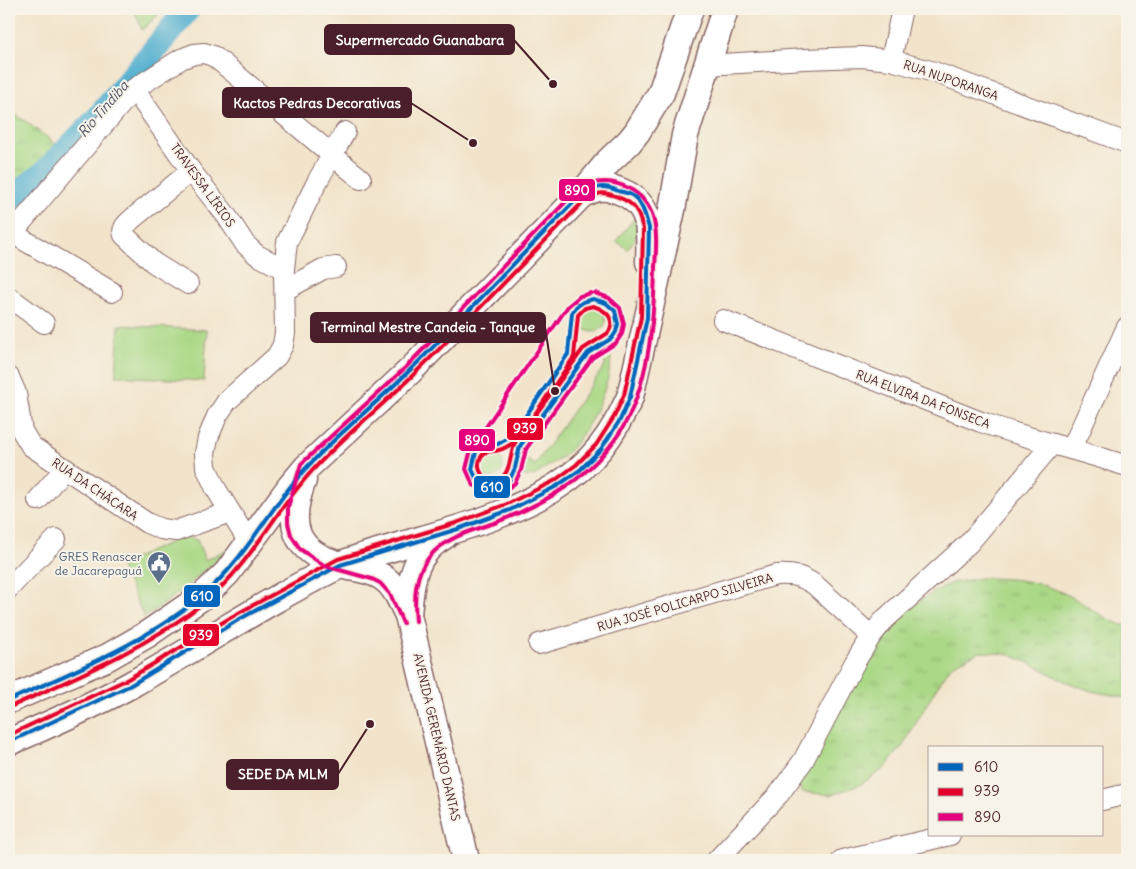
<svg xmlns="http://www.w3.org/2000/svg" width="1136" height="869" font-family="Delius,sans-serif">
<defs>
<pattern id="grass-tufts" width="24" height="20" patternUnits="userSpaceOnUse" patternTransform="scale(1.25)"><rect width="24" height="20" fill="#aad886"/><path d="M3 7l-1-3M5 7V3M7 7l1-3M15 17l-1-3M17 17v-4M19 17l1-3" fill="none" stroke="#94b974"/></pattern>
</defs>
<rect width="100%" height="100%" fill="#f7f3e8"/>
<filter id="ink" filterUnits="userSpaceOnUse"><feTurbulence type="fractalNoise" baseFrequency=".02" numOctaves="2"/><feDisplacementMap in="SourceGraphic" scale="10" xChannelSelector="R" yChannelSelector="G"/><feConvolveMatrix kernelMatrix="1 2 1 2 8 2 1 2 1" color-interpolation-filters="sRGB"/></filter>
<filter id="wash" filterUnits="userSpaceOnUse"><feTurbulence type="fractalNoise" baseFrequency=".0096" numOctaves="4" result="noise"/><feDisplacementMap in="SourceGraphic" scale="20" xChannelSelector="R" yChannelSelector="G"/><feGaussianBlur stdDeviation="1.12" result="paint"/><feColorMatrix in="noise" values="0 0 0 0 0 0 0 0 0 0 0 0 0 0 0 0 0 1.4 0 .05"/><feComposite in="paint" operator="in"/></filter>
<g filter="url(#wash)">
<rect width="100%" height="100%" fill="#f2e4cb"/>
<g fill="url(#grass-tufts)" stroke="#7a7c58">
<polygon points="134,9 164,9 142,30"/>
<polygon points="17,115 57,145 9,191 9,152 12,150 9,140 9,117"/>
<path d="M 981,578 C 1016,578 1040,581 1072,597 C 1090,607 1107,622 1127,626 L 1127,698 L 1091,691 L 1062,680 L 1036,666 L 1008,654 L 979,652 L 952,665 L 935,690 L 904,744 L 885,768 L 860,785 L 831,795 L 802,792 L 797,782 L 872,645 L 894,619 L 924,598 L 951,583 Z"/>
</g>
<g fill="#aad886" stroke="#7a7c58">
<polygon points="635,218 637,236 628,249 616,241"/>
<circle cx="593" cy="319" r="13"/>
<polygon points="119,325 207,330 204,381 116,376"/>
<path d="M 610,348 C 616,377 589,432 567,453 C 562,458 555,462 548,466 C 540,472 532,481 521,474 L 522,466 L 527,460 L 535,465 L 606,364 L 595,357 L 600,350 Z"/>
<circle cx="490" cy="465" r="13"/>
<path d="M 184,536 L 197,540 L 205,560 L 228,549 C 202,574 174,598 144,617 L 120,565 Z"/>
</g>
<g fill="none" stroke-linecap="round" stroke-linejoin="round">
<polyline stroke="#51afcf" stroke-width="25" points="9,200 43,174 98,118 188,9"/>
</g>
</g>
<g filter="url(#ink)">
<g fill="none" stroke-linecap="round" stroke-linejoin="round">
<g stroke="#856463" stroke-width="22">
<g id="minor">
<polyline points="891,60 902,9"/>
<polyline points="707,65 805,59 862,57 891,60 934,72 1127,143"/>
<polyline points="134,89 191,171 226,215 245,244 257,255 284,269"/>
<polyline points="12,233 112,292"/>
<polyline points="9,237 134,89 181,59 194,54 204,53 213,56 221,62 361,179"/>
<path d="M 188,284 L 154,263 L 124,235 C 121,228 127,224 132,219 L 191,171"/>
<polyline points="285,290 323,269 336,267"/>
<polyline points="9,297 44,323"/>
<path d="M 723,320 L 981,422 C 1029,439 1079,450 1127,466"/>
<polyline points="9,377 16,393 22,431 31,446 147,523 161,529 176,531 230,512"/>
<polyline points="1072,448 1127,327"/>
<polyline points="38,500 64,469"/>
<polyline points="250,544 216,489 206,467 205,453 208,438 217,416 227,401 277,356 283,345 285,333 284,269 287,242 317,182 345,132"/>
<polyline points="9,588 56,539"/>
<path d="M 539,644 L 776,575 C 793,574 802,576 815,585 L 871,636"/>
<polyline points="1102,800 1127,794"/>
<polyline points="717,860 779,794 803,761 855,662 871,636 884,620 969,543 1052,444"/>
<polyline points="842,860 950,835"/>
</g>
</g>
<g stroke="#856463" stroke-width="29">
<g id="major">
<path d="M 581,195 C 595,187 606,185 622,192 C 653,205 650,233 649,262"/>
<path d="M 303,480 C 287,523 292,552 341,565 C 355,569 370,569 382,577 C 395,585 401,601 408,615 L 466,860"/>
<path d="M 408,615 C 411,582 412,554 444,536"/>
<polyline points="9,700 108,657 146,635 203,596 227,573 291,486 307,467 410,371 581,195 609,161 629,142 637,132 661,93 690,9"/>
<path d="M 9,742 C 50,724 93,706 132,684 C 201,645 267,601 338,566 C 357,557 379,552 399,546 C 453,530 510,516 557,486 C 593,463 613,435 630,397 L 672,210 L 685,135 L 725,9"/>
</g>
</g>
<use href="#minor" stroke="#fff" stroke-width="20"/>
<use href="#major" stroke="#fff" stroke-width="26"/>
<g stroke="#f7f3e8" stroke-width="8">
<g id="bus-1">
<polygon points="593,299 606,303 615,311 618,324 616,332 612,338 588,353 520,446 515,468 510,479 500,486 491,487 477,480 472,469 476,452 484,446 498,444 512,436 568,354 572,313 576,307 583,302"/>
<path d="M 9,700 C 76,671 146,642 203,595 C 246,559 270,506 308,466 C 340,432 377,403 410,370 C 468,313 523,253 581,195 C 596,187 602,184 618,191 C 623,192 629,193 633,196 C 643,203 646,218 649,228 L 647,318 L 630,397 L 620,420 L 601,449 L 580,470 L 557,486 L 510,510 L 458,529 L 340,565 L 238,620 L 131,685 L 9,742"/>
</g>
</g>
<g stroke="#f7f3e8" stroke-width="8">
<g id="bus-2">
<path d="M 593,306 C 606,310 617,319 608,333 L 583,349 L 520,436 L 574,357 L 578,315 L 585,308 Z"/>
<path d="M 516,441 C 510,450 512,464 505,474 C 494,490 472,474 481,457 C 485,450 493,452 499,450 C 505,449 511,444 516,441 Z"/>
<path d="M 9,735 L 128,679 L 235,615 L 338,559 L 456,523 L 507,504 L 554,481 L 576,465 L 596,445 L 614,417 L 624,395 L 641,317 L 643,229 C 638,211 636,204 618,197 C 603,191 599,192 585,200 C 527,258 472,318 413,375 C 380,408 343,437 312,471 C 274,512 250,565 206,601 C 148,647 79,676 12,706"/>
</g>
</g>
<g stroke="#f7f3e8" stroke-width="8">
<g id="bus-3">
<polyline points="591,293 580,296 568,306 471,449 466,469 473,485 491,493 502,492 515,483 521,470 526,449 592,358 616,343 622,334 624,324 620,308 609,298 595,293"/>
<path d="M 403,623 L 390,594 L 380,583 L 372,579 L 325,566 L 300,549 L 291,535 L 288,523 L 288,507 L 301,464 L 406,367 L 577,190 C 592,181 607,179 624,186 C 638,192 646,200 652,214 C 658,231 656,250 655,267 C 654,320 649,387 620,432 C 591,477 546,503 497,522 C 474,530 446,537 430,556 C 414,574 414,598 416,621"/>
</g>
</g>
<use href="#bus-1" stroke="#0065bd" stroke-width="4"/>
<use href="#bus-2" stroke="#e4002b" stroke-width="4"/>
<use href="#bus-3" stroke="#e5007d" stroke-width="4"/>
</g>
</g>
<defs>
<g id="civic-pin" transform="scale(1.25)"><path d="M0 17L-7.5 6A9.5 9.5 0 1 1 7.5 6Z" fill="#5c6f8a" stroke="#f7f3e8"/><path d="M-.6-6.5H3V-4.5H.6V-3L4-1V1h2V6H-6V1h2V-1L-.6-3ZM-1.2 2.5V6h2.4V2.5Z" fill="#fff"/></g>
</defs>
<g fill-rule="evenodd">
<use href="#civic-pin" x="159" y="563"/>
</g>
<g text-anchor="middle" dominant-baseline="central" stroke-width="4" stroke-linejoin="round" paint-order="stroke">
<g font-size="12" fill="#4a1f2b" stroke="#f7f3e8">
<text transform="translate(951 80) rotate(19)">RUA NUPORANGA</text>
<text transform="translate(203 185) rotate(54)">TRAVESSA LÍRIOS</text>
<text transform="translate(923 399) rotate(21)">RUA ELVIRA DA FONSECA</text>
<text transform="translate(95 489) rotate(34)">RUA DA CHÁCARA</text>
<text transform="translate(685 602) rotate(-16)">RUA JOSÉ POLICARPO SILVEIRA</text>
<text transform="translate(437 737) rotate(77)">AVENIDA GEREMÁRIO DANTAS</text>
</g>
<g font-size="12" fill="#4e5e75" stroke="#f7f3e8" text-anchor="end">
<text x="142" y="556">GRES Renascer<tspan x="142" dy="14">de Jacarepaguá</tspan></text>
</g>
<g font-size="14" font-style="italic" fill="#4c5164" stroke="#f7f3e8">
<text transform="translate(103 109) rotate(-49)">Rio Tindiba</text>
</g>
</g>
<path fill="none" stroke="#4a1f2b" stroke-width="2" d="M553 84L514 40M473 143L411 103M555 391L545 327M370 724L338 774"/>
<g fill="#4a1f2b" stroke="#f7f3e8" stroke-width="2">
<circle cx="553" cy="84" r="5"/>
<circle cx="473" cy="143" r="5"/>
<circle cx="555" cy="391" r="5"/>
<circle cx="370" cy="724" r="5"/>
</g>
<g fill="#4a1f2b" stroke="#4a1f2b" stroke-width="2">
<rect x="325" y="25" width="189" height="29" rx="5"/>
<rect x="223" y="88" width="188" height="29" rx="5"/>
<rect x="311" y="313" width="234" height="29" rx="5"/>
<rect x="227" y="760" width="111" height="29" rx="5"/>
</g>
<g font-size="14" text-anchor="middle" font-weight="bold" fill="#fff">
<text x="420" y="45">Supermercado Guanabara</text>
<text x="317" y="108">Kactos Pedras Decorativas</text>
<text x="428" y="332">Terminal Mestre Candeia - Tanque</text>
<text x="283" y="779">SEDE DA MLM</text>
</g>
<g stroke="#f7f3e8" stroke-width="2">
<rect x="558" y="178" width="38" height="24" rx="5" fill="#e5007d"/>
<rect x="506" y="417" width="38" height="24" rx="5" fill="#e4002b"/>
<rect x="458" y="428" width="38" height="24" rx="5" fill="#e5007d"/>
<rect x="473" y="475" width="38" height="24" rx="5" fill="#0065bd"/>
<rect x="183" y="584" width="38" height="24" rx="5" fill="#0065bd"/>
<rect x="182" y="623" width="38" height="24" rx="5" fill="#e4002b"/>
</g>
<g font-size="14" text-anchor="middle" font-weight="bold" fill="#fff">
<text x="577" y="195">890</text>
<text x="525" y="433">939</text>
<text x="477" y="445">890</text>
<text x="492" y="492">610</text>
<text x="202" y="601">610</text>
<text x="201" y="640">939</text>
</g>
<rect width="1136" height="869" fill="none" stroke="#f7f3e8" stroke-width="30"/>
<rect x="928" y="746" width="175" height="90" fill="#f7f3e8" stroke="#b29e9c"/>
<rect x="938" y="763" width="25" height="8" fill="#0065bd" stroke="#b29e9c"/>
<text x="974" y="772" font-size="15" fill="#4a1f2b">610</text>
<rect x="938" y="788" width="25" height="8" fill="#e4002b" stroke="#b29e9c"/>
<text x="974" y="796" font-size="15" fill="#4a1f2b">939</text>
<rect x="938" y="813" width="25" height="8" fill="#e5007d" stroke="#b29e9c"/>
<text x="974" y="822" font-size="15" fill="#4a1f2b">890</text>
</svg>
